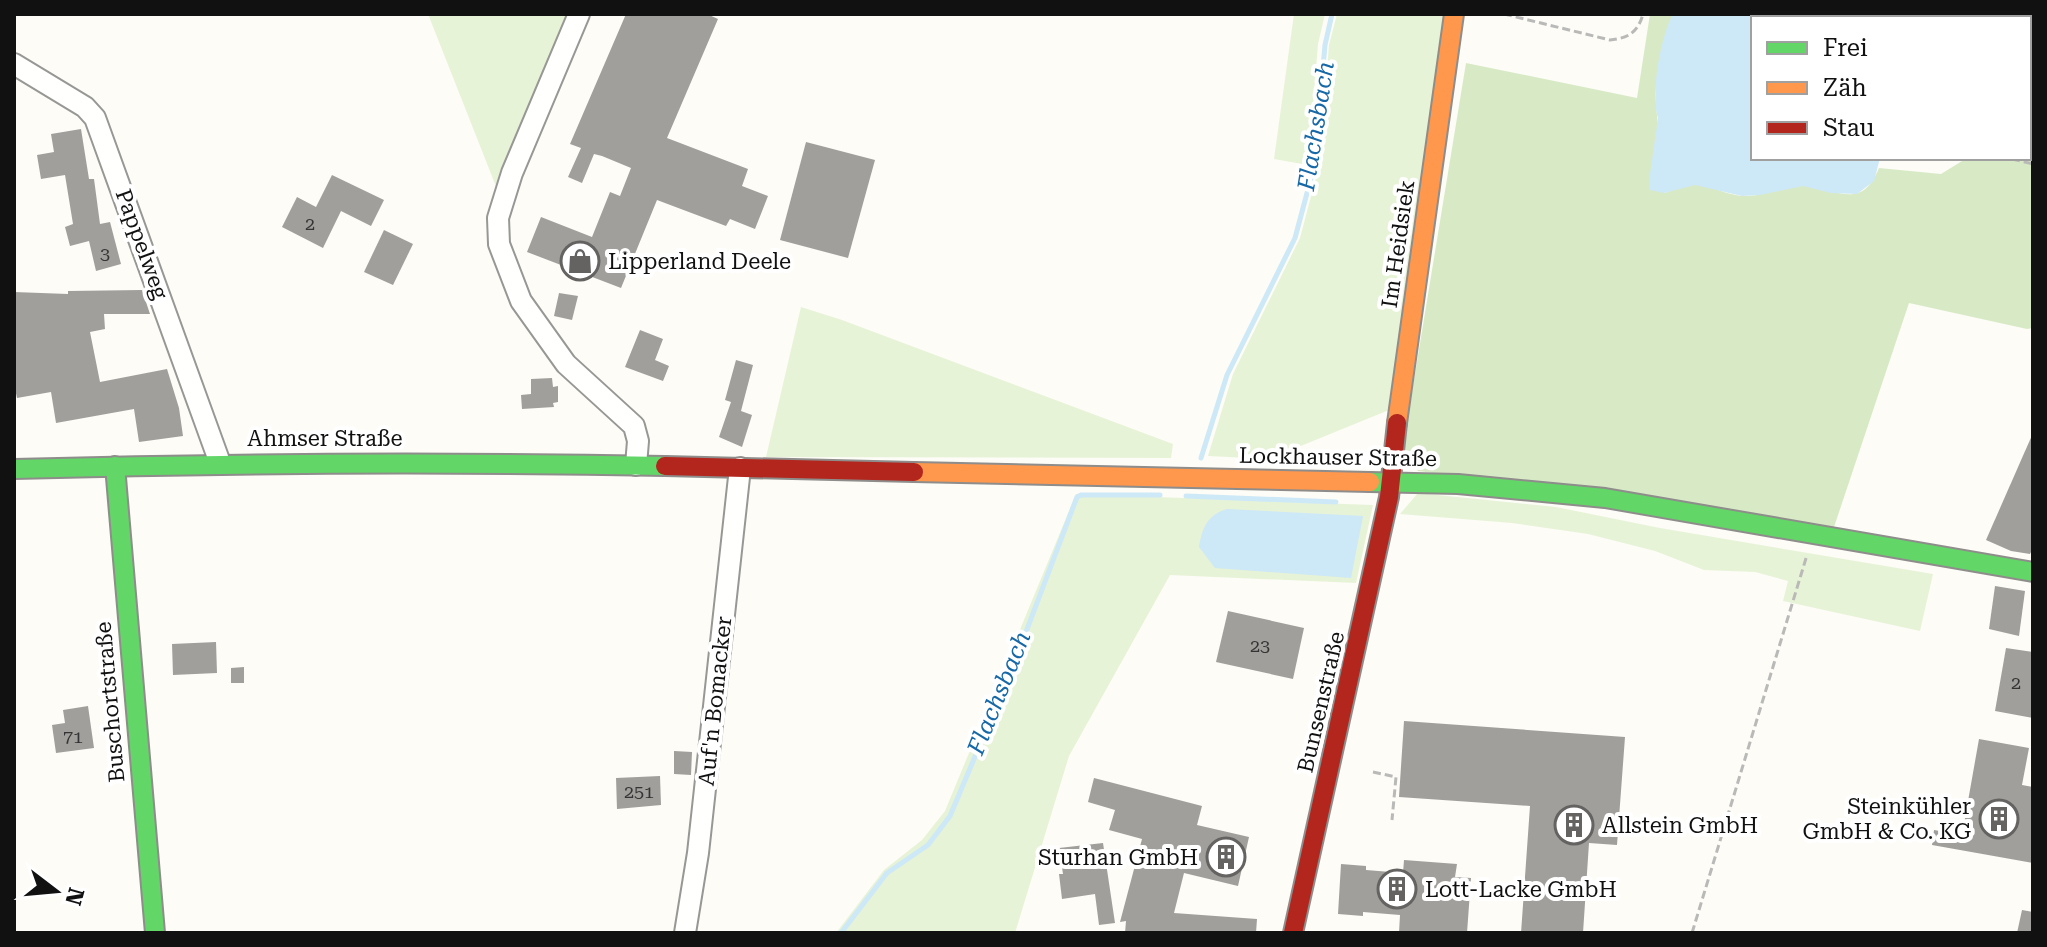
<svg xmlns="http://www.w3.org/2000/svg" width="2047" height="947" font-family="'Roboto Serif',serif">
<rect width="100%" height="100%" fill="#fdfcf7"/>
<g fill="#e7f3d7">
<polygon points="428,14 569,14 531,98 499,194"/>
<polygon points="1294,14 1325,14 1318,44 1308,165 1274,159"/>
<polygon points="1337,14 1446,14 1389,410 1269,459 1208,456 1233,374 1300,238 1319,166 1329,45"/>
<polygon points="801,307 842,320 1173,444 1171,458 766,457"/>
<polygon points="1418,493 1556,507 1660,528 1933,574 1920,631 1783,601 1788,581 1755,572 1704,570 1655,551 1588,534 1512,523 1400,514"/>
<polygon points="1076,494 1373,505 1356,583 1170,575 1069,756 1015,933 836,933 884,870 922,840 945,811"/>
</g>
<path fill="#d8eac5" d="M 1650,14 L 1673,14 L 1663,47 L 1655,93 L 1664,193 C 1677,189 1692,182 1707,186 C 1719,190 1730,195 1743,196 C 1764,197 1785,185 1805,186 C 1837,188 1861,212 1879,168 L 1941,174 L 1967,158 L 2029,158 L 2029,18 L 1912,18 L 1901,14 L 2033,14 L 2033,328 L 2027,329 L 1909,303 L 1834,527 L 1418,471 L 1402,453 L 1466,63 L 1637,98 Z"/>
<g fill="#cde8f7">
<path d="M 1673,14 L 1901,14 L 1912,18 L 1753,18 L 1753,158 L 1880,158 L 1874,181 L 1857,194 L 1831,193 L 1803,186 L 1760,195 L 1742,196 L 1695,185 L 1664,193 L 1650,190 L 1649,181 L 1658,118 C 1650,95 1661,35 1673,14 Z"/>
<path d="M 1227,509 L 1363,516 L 1351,578 L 1215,568 L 1199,547 C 1202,528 1207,515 1227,509 Z"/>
</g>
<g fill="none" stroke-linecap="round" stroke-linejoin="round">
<g stroke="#cde8f7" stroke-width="5">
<polyline points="1201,458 1227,375 1295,238 1314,167 1325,45 1332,14"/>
<polyline points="1186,496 1336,502"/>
<polyline points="841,933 887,873 928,845 950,816 1012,669 1077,497 1081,495 1160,495"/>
</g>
</g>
<g fill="#a19f9c">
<polygon points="626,14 707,14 718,19 667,138 748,169 742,186 768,196 755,229 730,219 726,226 657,200 621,288 527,252 541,217 592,237 610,192 620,196 631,168 602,156 594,154 582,183 568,177 581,148 570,144"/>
<polygon points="81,129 89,179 94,179 100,224 110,222 121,264 96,271 89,241 70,246 65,227 73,224 65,175 41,179 37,155 54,152 51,134"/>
<polygon points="806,142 875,160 848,258 780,240"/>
<polygon points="332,175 384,200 371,226 341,211 323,248 282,227 297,197 316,207"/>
<polygon points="384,230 413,244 393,285 364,272"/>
<polygon points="142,290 150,314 104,314 105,329 90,332 100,382 167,369 179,408 183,436 139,442 134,409 56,423 51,392 17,398 14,384 14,292 68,294 68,291"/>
<polygon points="559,293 578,296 572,320 554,316"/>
<polygon points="640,330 663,339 655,360 669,366 663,381 625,367"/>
<polygon points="736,360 753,365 741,411 752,415 742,447 719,437 731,402 725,400"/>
<polygon points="552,378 553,387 558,386 558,402 553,403 554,407 522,409 521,395 531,394 531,379"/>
<polygon points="2033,433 2033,548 2030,554 2011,551 1986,540"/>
<polygon points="1995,586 2025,591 2019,636 1989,629"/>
<polygon points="1228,611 1304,628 1293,679 1216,662"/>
<polygon points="216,642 217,673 173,675 172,644"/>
<polygon points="2006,648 2033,652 2033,718 1995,711"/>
<polygon points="244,667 244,683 231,683 231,668"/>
<polygon points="88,706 94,748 56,753 52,725 65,723 63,710"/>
<polygon points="1404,721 1625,737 1617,845 1589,843 1583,933 1521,933 1530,806 1399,797"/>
<polygon points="1979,739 2029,748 2022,785 2033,787 2033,863 1932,845 1934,830 1962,835"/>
<polygon points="674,751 692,752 691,775 674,774"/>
<polygon points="660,776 661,805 617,809 616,778"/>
<polygon points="1094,778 1202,806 1197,825 1249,837 1238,886 1184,873 1174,913 1257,919 1256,933 1125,933 1126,921 1120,922 1142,839 1109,830 1115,810 1088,802"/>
<polygon points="1103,843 1115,923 1099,925 1095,894 1062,899 1059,874 1063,874 1059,848"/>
<polygon points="1404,860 1457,864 1455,877 1471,878 1467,933 1399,933 1400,915 1363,912 1363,916 1338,914 1341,864 1366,866 1366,870 1403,873"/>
<polygon points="2022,910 2033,912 2033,933 2017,933"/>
</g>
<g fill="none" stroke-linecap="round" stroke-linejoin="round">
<g stroke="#979795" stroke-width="24">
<g id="street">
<polyline points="579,14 512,173 498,218 499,244 521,301 566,364 634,426 638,441 636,465"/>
<polyline points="14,64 85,107 95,118 220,463"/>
<polyline points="685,933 698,853 740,468"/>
</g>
</g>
<g stroke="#8e8d8b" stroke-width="22">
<g id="fast">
<polyline points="115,466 155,933"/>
<path d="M 14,469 C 231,463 448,462 665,466"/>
<polyline points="1370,482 1458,484 1605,498 2033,572"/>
</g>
</g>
<g stroke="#8e8d8b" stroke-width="22">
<g id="slow">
<polyline points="1397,423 1454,14"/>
<polyline points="914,472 1370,482"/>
</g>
</g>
<g stroke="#8e8d8b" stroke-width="22">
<g id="jam">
<polyline points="665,466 914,472"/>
<polyline points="1293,933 1389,497 1397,423"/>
</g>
</g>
<g stroke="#b9b9b8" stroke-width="3" stroke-dasharray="8 4" stroke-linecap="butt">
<path d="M 1504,14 L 1610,40 C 1629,38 1638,32 1643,14"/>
<polyline points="2012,159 2033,164"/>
<polyline points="1373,772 1396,777 1392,820"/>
<polyline points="1692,933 1807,555"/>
</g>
<use href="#street" stroke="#fffffe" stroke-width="20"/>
<use href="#fast" stroke="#63d668" stroke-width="18"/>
<use href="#slow" stroke="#ff974d" stroke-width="18"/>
<use href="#jam" stroke="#b3261e" stroke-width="18"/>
</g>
<defs>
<g id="shop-ring" transform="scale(2)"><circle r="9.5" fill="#fff" stroke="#646362" stroke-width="1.5"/><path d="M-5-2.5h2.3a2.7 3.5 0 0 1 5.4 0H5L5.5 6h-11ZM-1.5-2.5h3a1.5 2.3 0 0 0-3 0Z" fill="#646362"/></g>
<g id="building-ring" transform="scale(2)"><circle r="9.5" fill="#fff" stroke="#646362" stroke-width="1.5"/><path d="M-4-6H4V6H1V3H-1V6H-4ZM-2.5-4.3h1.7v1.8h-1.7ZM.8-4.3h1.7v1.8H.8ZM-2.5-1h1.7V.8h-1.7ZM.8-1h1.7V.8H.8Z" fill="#646362"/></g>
</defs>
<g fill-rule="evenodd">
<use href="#shop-ring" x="580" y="261"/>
<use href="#building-ring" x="1999" y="819"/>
<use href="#building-ring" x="1574" y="825"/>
<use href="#building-ring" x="1226" y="857"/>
<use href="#building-ring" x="1397" y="889"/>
</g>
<g text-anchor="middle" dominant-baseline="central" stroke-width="8" stroke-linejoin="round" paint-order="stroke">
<g font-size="18" fill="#353434">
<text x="310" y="223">2</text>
<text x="105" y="253">3</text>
<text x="1260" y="645">23</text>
<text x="2016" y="682">2</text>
<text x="73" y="736">71</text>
<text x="639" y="791">251</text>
</g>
<g font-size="22" fill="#111" stroke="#fff">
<text transform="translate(142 244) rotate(70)">Pappelweg</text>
<text transform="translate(1398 244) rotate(-82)">Im Heidsiek</text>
<text x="325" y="438">Ahmser Straße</text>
<text transform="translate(1338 457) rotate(1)">Lockhauser Straße</text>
<text transform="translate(715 701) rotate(-84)">Auf'n Bomacker</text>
<text transform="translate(110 702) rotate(-95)">Buschortstraße</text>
<text transform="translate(1321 702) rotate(-77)">Bunsenstraße</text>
</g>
<g font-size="22" fill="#111" stroke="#fff" text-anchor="start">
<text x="608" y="261">Lipperland Deele</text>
<text x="1971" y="806" text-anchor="end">Steinkühler<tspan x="1971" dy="25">GmbH &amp; Co. KG</tspan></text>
<text x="1602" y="825">Allstein GmbH</text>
<text x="1198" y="857" text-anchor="end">Sturhan GmbH</text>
<text x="1425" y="889">Lott-Lacke GmbH</text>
</g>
<g font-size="24" font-style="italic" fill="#1768a6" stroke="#fff">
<text transform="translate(1316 126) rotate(-81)">Flachsbach</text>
<text transform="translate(999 693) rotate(-68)">Flachsbach</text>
</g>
</g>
<rect width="2047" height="947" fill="none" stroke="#111111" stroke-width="32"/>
<rect x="1751" y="16" width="280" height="144" fill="#ffffff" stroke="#a0a0a0" stroke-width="2"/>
<rect x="1767" y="42" width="40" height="12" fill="#63d668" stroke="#a0a0a0" stroke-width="2"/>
<text x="1823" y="56" font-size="24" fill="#111111">Frei</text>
<rect x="1767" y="82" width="40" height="12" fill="#ff974d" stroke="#a0a0a0" stroke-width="2"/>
<text x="1823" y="96" font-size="24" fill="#111111">Zäh</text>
<rect x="1767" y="122" width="40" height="12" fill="#b3261e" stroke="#a0a0a0" stroke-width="2"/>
<text x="1823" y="136" font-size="24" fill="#111111">Stau</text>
<g transform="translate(56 891) rotate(106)" stroke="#ffffff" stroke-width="6" paint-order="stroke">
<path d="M0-6L14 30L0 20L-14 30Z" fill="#111111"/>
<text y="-12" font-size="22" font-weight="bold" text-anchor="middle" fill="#111111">N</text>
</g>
</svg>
